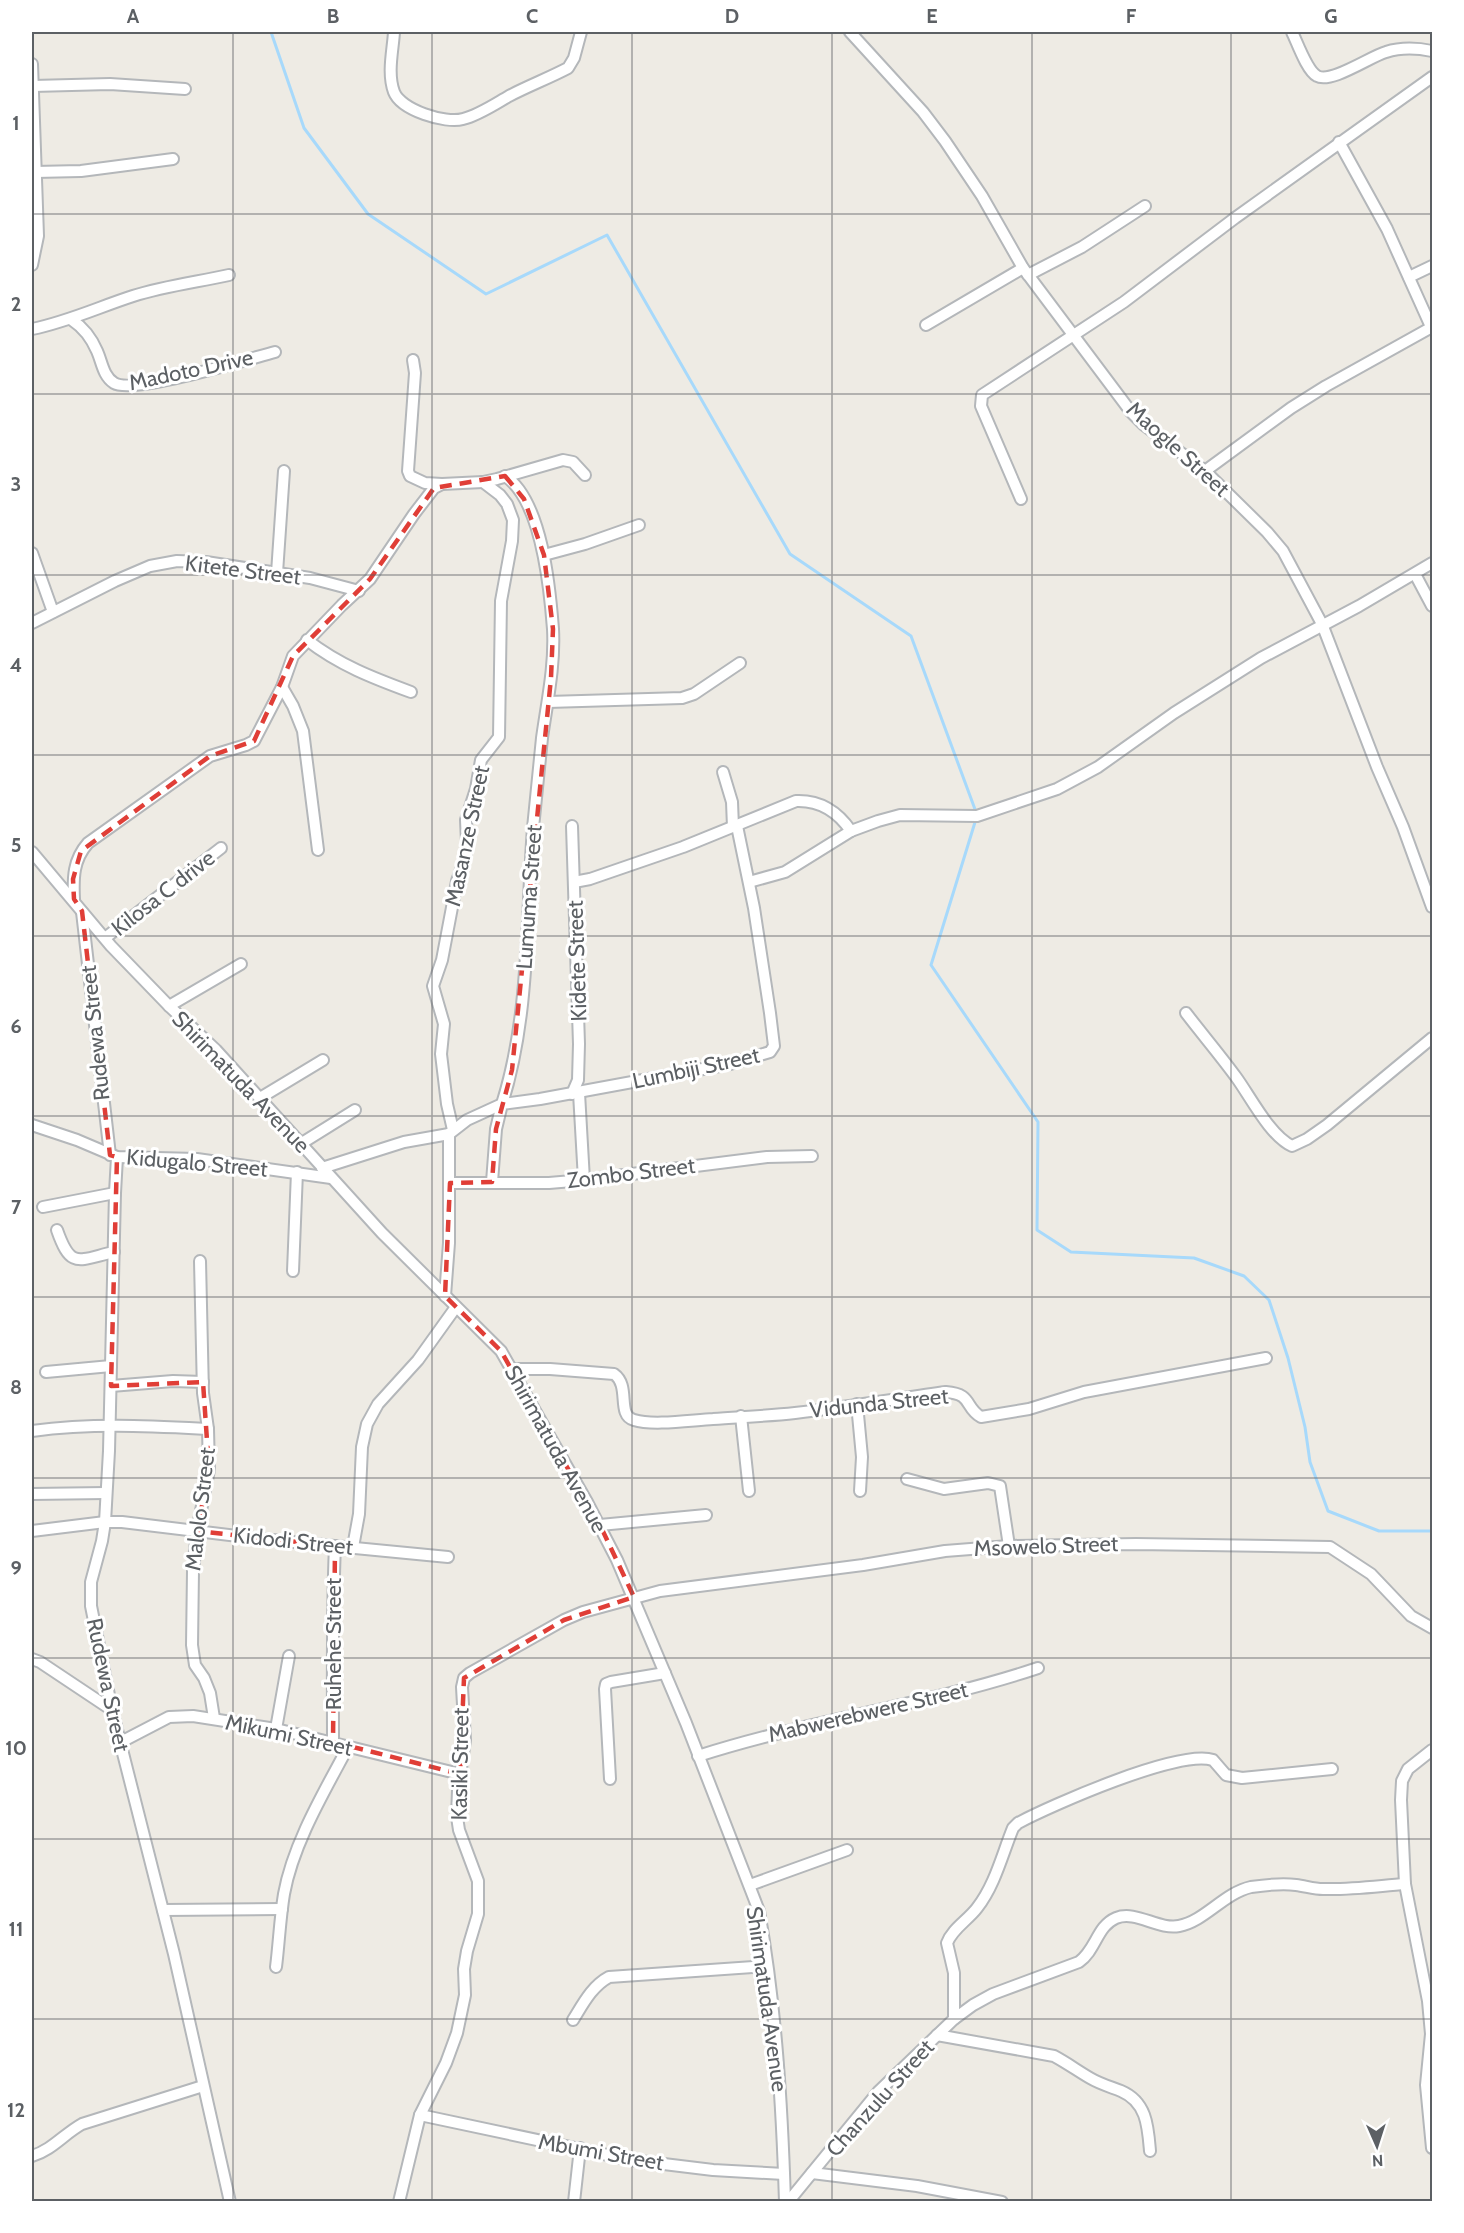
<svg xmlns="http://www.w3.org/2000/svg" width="1464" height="2233" font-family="Cabin,sans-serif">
<rect width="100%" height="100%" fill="#eeebe4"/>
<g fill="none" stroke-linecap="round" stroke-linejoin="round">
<g stroke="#a7d9fb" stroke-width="3">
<polyline points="271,32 304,128 368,214 486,294 607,235 790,554 911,636 976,812"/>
<polyline points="976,819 931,965 1038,1122 1037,1230 1071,1252 1194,1258 1244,1276 1269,1300 1288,1358 1305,1427 1310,1462 1328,1511 1379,1531 1432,1531"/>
</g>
<g stroke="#b4b7ba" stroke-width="14">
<g id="minor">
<path d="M 394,32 C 393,50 387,73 394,92 C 401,110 445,124 463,119 C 479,115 495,104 509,96 C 528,86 549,78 568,68 L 574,58 L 581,32"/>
<polyline points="850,32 923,112 945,141 982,196 1023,268 1131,412 1144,425 1205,471 1267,532 1283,551 1322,624 1377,767 1403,827 1432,907"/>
<path d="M 1292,32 C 1297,42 1307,71 1317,76 C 1331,84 1371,56 1386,52 C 1402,47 1417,48 1432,51"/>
<polyline points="32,64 38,236 32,265"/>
<polyline points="33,86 110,84 185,89"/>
<polyline points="1339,142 1387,229 1432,329"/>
<polyline points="35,172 81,171 173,159"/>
<polyline points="1028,275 1082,247 1145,206"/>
<polyline points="1409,277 1432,266"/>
<path d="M 72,320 C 84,328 91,337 97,351 C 102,362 103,376 114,383 C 133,395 248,359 275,352"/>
<polyline points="926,325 1023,268"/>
<path d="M 32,329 C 67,322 99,307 133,296 C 164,286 197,282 229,275"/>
<polyline points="413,360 415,373 408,471 410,476 425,483 442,484"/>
<polyline points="1205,471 1291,408 1326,386 1432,327"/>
<polyline points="1021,499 981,406 982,395 1124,302 1235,218 1432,77"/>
<polyline points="32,553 53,612"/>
<polyline points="544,555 585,544 639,525"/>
<polyline points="277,573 284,471"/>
<polyline points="1415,574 1432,606"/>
<polyline points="32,623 115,581 150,566 177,561 206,562 310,578 359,591"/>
<path d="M 307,640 C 339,665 373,678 411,692"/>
<polyline points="282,687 293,706 303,731 318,850"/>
<polyline points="548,702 682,698 694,694 740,663"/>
<polyline points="723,772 732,802 733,827"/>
<path d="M 32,852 L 111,946 L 169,1006 L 216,1050 L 382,1233 L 501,1351 L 587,1502 L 617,1560 L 686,1723 L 759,1911 C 776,2007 782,2104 785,2202"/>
<path d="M 574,882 L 590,879 L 683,847 L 796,801 C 820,800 838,812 851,831"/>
<polyline points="749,882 785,872 851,831 878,821 900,815 977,816 1057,789 1098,767 1174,713 1261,658 1359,606 1432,563"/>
<path d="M 74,899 C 73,878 73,860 88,843 L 210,756 L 246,745 L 254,741 L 282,687 L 293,656 L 342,605 L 370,579 L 414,514 L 434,488 L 442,484 L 483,482 L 497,479 L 563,460 L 573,462 L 585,475"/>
<polyline points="82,912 110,1155"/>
<polyline points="105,938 221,848"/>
<polyline points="169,1006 241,964"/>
<path d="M 1186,1013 C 1202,1034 1220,1055 1236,1077 C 1250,1096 1270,1136 1292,1146 L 1307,1139 L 1327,1125 L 1432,1038"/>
<polyline points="579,1093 584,1180"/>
<polyline points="572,1094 578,1080 579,1044 572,826"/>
<polyline points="260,1098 323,1060"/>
<polyline points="32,1125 77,1140 117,1157 197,1159 331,1178"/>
<polyline points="453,1130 447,1104 441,1054 444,1024 433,986 442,960 457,881 465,859 467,842 466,820 476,789 481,760 499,737 501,601 512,541 513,520 507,504 500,495 483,482"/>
<polyline points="302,1143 355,1110"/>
<polyline points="117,1157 115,1193 109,1451 105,1522 102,1541 91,1582 91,1606 112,1710 174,1954 230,2202"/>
<polyline points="322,1168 404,1142 449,1134"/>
<polyline points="492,1182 496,1129 502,1104 540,1099 730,1064 770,1052 774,1046 770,1013 754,908 737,826"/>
<polyline points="450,1183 549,1183 584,1180 767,1157 812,1156"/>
<polyline points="43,1207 115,1193"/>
<path d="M 57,1230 C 71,1270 78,1260 114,1252"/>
<polyline points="200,1261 203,1393 208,1429 209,1470 197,1531 193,1571 192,1645 195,1665 204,1678 210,1693 214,1718"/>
<polyline points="293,1271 297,1172"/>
<path d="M 445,1296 L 449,1243 L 449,1134 L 467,1120 L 502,1104 C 530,1016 526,919 533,828 C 536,798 539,768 542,738 C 547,702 555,666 553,629 C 550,589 542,500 505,476"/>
<path d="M 511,1369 L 550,1369 L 614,1374 C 631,1386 616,1415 634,1420 C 653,1426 692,1420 713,1419 C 740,1417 768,1416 795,1413 C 846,1407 896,1399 946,1392 C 973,1394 964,1407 981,1417 L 1029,1409 L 1084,1392 L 1266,1358"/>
<polyline points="46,1372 111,1366"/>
<polyline points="111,1386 173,1381 203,1382"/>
<polyline points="857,1404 862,1457 860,1491"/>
<polyline points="741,1416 749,1491"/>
<path d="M 32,1431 C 93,1423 147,1426 208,1429"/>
<polyline points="907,1479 944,1489 988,1483 1000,1486 1009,1546"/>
<polyline points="32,1494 106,1493"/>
<polyline points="600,1525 706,1515"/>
<polyline points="32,1531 105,1522 122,1522 262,1539 448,1557"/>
<polyline points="353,1547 359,1514 362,1447 367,1424 378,1404 418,1360 456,1307"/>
<polyline points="32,1659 40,1662 112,1710"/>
<polyline points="276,1729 289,1656"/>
<polyline points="121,1742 169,1717 193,1716 276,1729 460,1774"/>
<path d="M 333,1742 C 333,1677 332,1612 335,1546"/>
<polyline points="1432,1750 1408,1769 1402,1781 1401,1800 1405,1884 1428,2001 1431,2034 1426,2085 1432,2148"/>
<path d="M 698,1756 C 810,1720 927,1705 1038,1668"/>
<polyline points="610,1779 605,1689 606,1684 611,1682 665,1673"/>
<polyline points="750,1885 847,1850"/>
<polyline points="163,1910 282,1909"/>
<path d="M 276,1967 C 279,1943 280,1918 284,1894 C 293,1844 324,1792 348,1747"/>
<path d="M 954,2019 L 954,1973 L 947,1943 C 952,1929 968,1920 977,1908 C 995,1885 1002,1855 1013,1828 L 1018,1823 C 1052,1805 1179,1749 1213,1760 L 1226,1775 L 1242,1778 L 1332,1769"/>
<path d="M 573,2020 C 583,2004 592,1986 609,1977 L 767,1966"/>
<path d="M 937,2035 L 1054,2056 C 1067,2063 1078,2071 1090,2078 C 1100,2084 1111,2087 1121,2091 C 1147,2102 1148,2127 1150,2151"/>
<polyline points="420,2115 631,2160 713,2170 784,2174"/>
<path d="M 32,2156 C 52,2150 64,2134 82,2124 L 203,2086"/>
<polyline points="812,2173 917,2186 1002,2202"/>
<polyline points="399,2202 420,2115 446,2063 457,2033 465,1995 464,1969 467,1951 478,1914 478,1881 459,1830 457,1817 458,1790 465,1740 462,1687 464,1678 470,1673 564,1620 583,1612 660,1591 863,1565 945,1551 1009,1546 1136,1544 1330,1547 1371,1574 1411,1616 1432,1628"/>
<polyline points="574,2202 580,2148"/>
<path d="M 788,2202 L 879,2091 L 954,2019 L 973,2005 L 993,1994 L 1079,1962 C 1096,1950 1097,1926 1116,1918 C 1136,1910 1158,1930 1179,1926 C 1205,1921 1224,1893 1251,1887 C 1265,1885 1281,1883 1296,1885 C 1305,1886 1314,1889 1323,1889 C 1350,1890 1378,1886 1405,1884"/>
</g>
</g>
<use href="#minor" stroke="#fff" stroke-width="10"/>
</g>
<path fill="none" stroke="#e03e37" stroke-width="4.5" stroke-dasharray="12 8" stroke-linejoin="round" d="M 505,476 L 524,499 L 544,555 L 553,629 L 551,678 L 512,1070 L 496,1129 L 492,1182 L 450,1183 L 445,1296 L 501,1351 L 600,1525 L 634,1597 L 564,1620 L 464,1678 L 460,1774 L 333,1742 L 335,1546 L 197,1531 L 209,1470 L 203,1382 L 111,1386 L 117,1157 L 110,1155 L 82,911 L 74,899 L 73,879 L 81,851 L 210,756 L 254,741 L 293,656 L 370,579 L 434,488 Z"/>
<path fill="none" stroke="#5c6064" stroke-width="1.5" stroke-opacity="0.55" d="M 233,32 L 233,2202M 432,32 L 432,2202M 632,32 L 632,2202M 832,32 L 832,2202M 1032,32 L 1032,2202M 1231,32 L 1231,2202M 32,214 L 1432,214M 32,394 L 1432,394M 32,575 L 1432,575M 32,755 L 1432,755M 32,936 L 1432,936M 32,1116 L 1432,1116M 32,1297 L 1432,1297M 32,1478 L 1432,1478M 32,1658 L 1432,1658M 32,1839 L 1432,1839M 32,2019 L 1432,2019"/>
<g text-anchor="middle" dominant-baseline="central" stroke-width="6" stroke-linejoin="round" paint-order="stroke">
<g font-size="22" fill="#5c6064" stroke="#fff">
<text transform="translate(191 370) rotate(-12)">Madoto Drive</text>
<text transform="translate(1178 449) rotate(42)">Maogle Street</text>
<text transform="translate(243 570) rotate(7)">Kitete Street</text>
<text transform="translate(467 836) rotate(-78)">Masanze Street</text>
<text transform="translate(163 893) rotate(-38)">Kilosa C drive</text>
<text transform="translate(529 897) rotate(-86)">Lumuma Street</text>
<text transform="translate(577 961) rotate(-92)">Kidete Street</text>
<text transform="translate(95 1033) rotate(-96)">Rudewa Street</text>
<text transform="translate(696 1068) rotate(-12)">Lumbiji Street</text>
<text transform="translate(241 1082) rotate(46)">Shirimatuda Avenue</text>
<text transform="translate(197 1163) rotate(5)">Kidugalo Street</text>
<text transform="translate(631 1173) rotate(-7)">Zombo Street</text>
<text transform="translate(879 1403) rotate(-6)">Vidunda Street</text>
<text transform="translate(556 1449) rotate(61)">Shirimatuda Avenue</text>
<text transform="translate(200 1509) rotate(-83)">Malolo Street</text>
<text transform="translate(293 1541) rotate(6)">Kidodi Street</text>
<text transform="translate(1046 1546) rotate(-2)">Msowelo Street</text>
<text transform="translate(333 1644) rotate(-90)">Ruhehe Street</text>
<text transform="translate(108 1685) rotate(78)">Rudewa Street</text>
<text transform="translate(868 1712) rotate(-13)">Mabwerebwere Street</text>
<text transform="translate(289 1735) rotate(12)">Mikumi Street</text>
<text transform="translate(460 1764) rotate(-89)">Kasiki Street</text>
<text transform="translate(767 1999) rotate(82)">Shirimatuda Avenue</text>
<text transform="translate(880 2098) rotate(-48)">Chanzulu Street</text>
<text transform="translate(601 2152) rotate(10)">Mbumi Street</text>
</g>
</g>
<rect width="1464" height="2233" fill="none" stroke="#ffffff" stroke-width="66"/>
<g transform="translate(1377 2146) rotate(177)" stroke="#ffffff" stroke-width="4.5" paint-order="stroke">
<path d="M0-4.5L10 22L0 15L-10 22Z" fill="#5c6064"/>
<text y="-9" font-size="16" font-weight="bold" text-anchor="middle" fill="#5c6064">N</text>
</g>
<rect x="33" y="33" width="1398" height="2167" fill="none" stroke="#5c6064" stroke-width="2"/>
<g font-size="20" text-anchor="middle" font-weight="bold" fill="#5c6064">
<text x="133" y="23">A</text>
<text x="333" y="23">B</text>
<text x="532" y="23">C</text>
<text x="732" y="23">D</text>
<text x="932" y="23">E</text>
<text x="1131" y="23">F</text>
<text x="1331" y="23">G</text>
<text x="16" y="130">1</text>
<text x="16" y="311">2</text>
<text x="16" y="491">3</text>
<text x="16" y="672">4</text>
<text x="16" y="852">5</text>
<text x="16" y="1033">6</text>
<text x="16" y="1214">7</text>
<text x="16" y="1394">8</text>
<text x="16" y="1575">9</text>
<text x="16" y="1755">10</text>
<text x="16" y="1936">11</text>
<text x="16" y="2117">12</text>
</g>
</svg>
